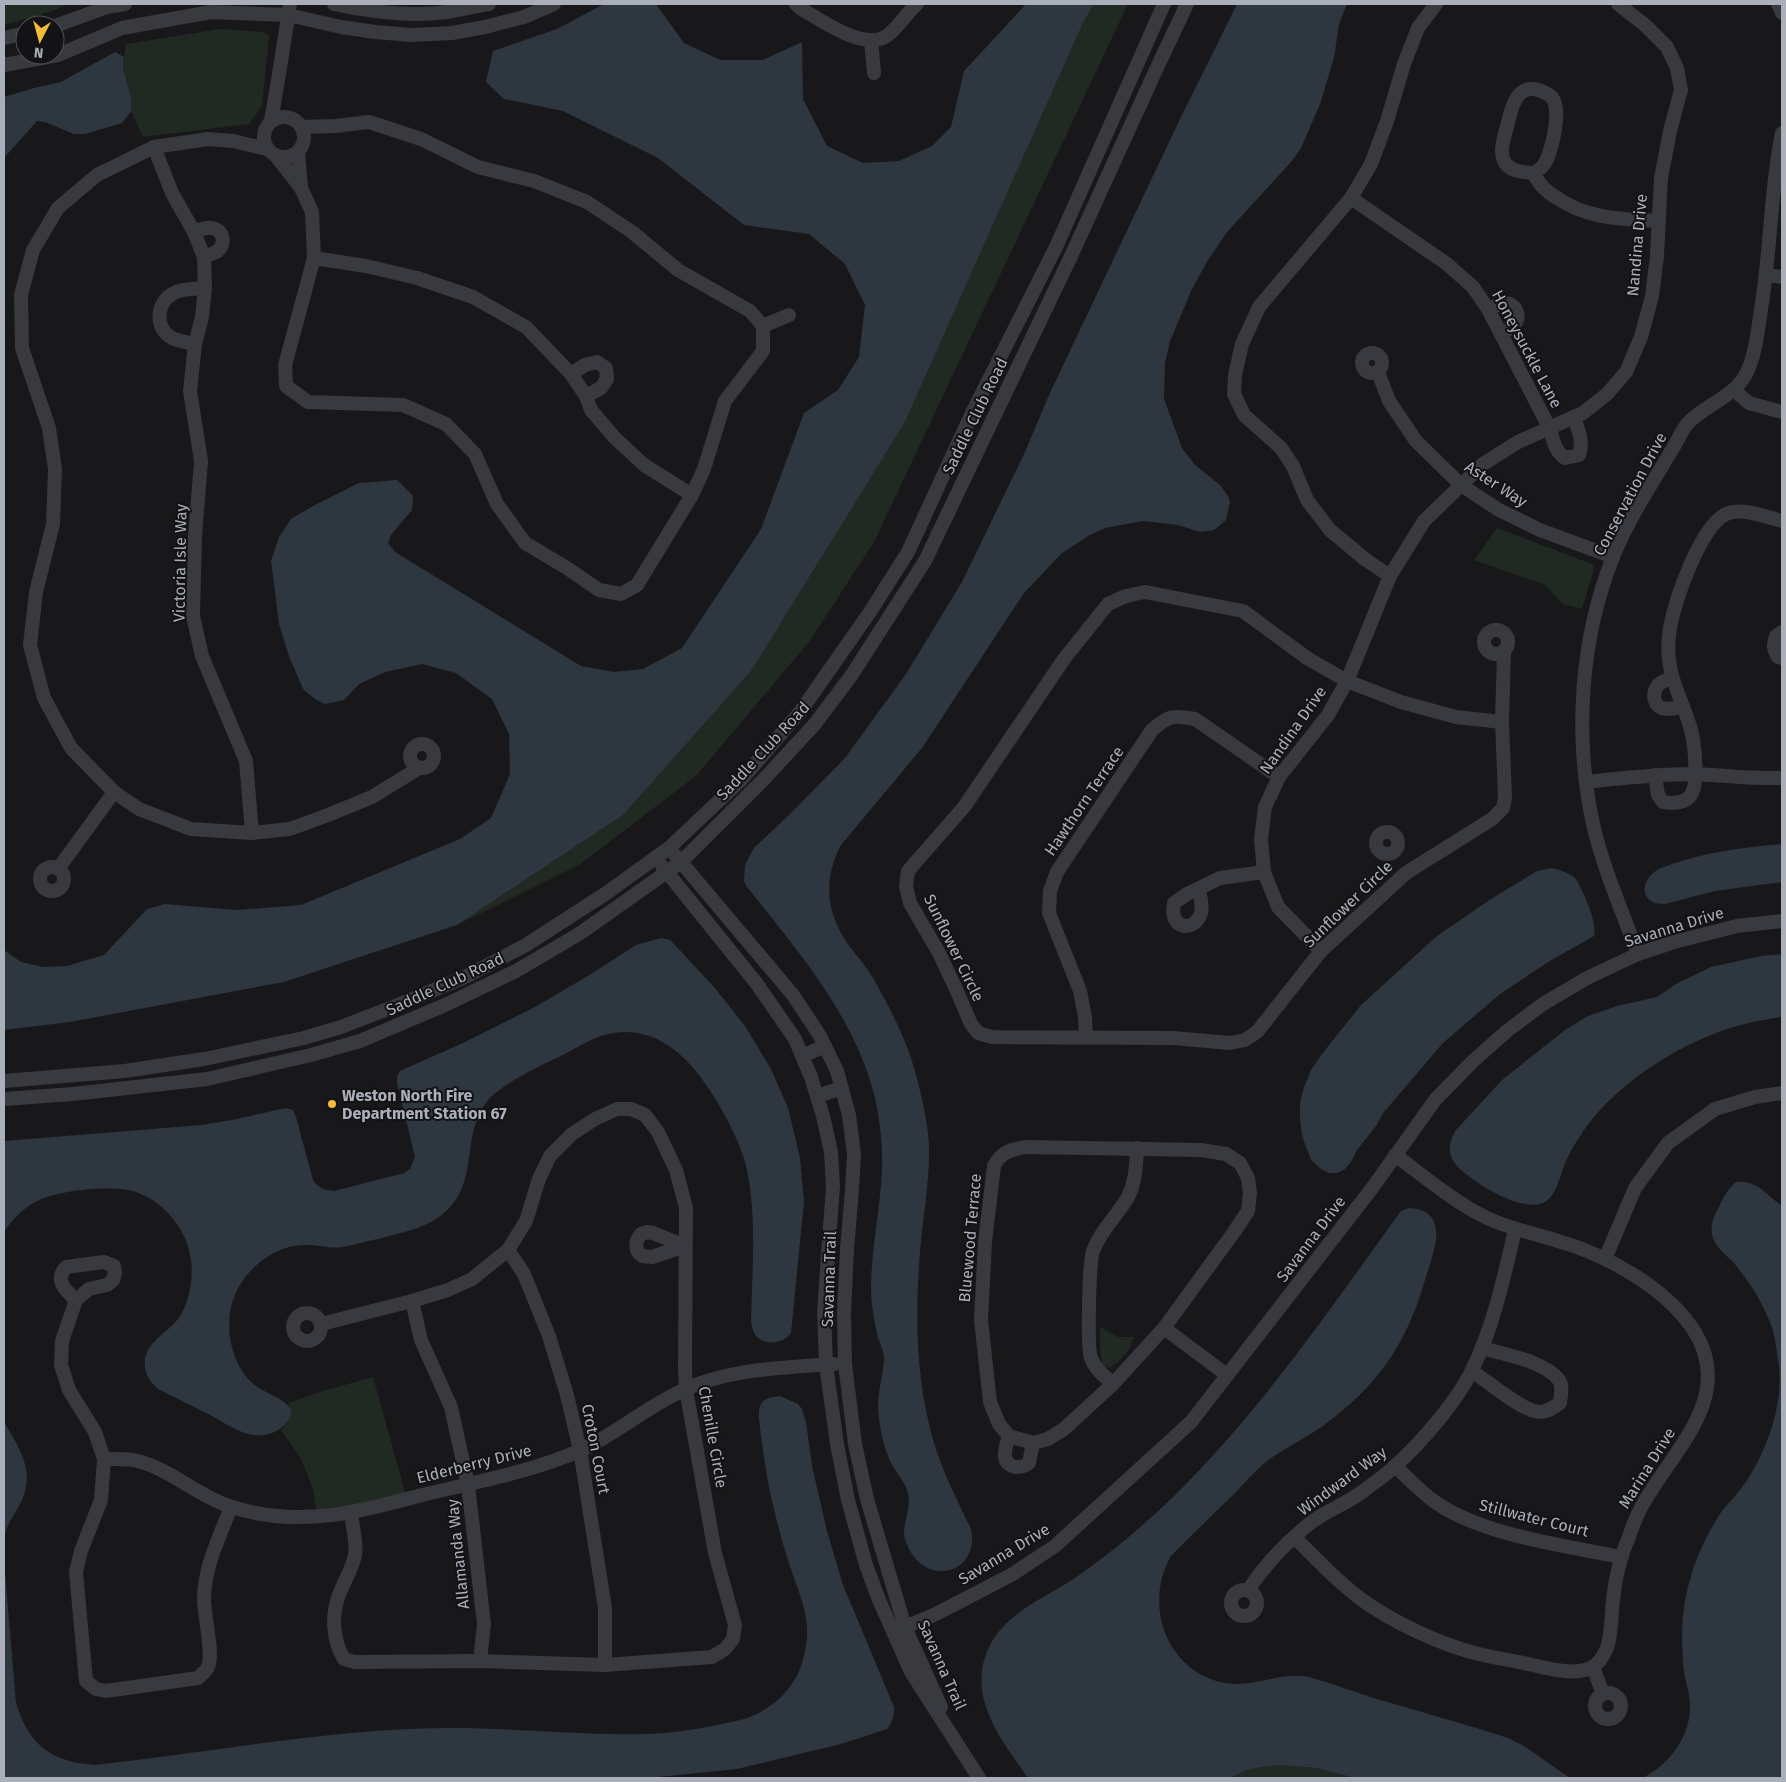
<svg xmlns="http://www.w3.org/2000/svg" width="1786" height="1782" font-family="'Fira Sans',sans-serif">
<rect width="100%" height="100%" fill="#18181a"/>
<g fill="#202922">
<polygon points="4,4 67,4 56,10 4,25"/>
<polygon points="1094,4 1128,4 874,542 809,642 696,776 579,865 457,925 623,815 905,422 1083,23"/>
<polygon points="220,29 262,32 269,35 262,106 249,124 143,137 131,111 131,97 123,68 126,44"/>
<polygon points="1497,528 1592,564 1594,569 1582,609 1563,604 1545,585 1474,560"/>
<path d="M 1100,1327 L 1118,1337 L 1134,1337 C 1130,1351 1122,1360 1109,1368 L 1103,1365 L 1100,1352 Z"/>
<polygon points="373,1377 407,1499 317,1516 313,1489 301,1459 281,1430 286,1424 292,1410 288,1403 323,1391"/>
<polygon points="1278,1765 1316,1768 1355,1778 1230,1778 1250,1769"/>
</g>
<g fill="#2e363f">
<polygon points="604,4 656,4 684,43 720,60 763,60 802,42 803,99 827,146 863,163 899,161 932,146 951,127 964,71 1026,4 1094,4 1083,23 905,422 751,671 623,815 457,925 284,982 70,1022 4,1030 4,950 21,962 43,967 67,966 104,955 147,909 165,904 237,910 301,905 460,839 491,818 510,774 509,734 492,699 456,673 422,664 385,672 359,684 344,700 325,704 315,699 303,689 289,656 279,624 271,561 279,537 291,519 313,506 359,483 397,480 413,496 412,510 391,535 388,543 395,552 581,666 614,672 643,669 682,648 761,529 804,413 838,390 859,357 865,305 845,264 809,234 744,225 658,158 563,111 504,99 486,82 493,51 557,29"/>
<path d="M 1237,4 L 1347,4 L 1339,24 L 1334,58 L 1320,104 L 1301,148 L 1291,162 L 1227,232 L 1208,260 L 1192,289 L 1170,341 L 1165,363 L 1164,399 L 1182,448 L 1195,465 L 1220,485 L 1228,496 L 1230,502 L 1226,520 L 1214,530 L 1200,532 L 1178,525 L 1143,521 L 1105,528 L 1088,536 L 1061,554 L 1024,593 L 922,748 L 841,845 C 825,876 825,904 842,935 C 851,950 864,963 873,978 C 892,1011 909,1045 918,1082 C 923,1103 928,1124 929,1145 C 930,1184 921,1227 919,1266 C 915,1325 917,1388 935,1446 C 944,1475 958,1502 971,1529 C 980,1572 929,1588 909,1549 C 907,1544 904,1539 904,1534 C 904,1520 911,1508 908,1493 C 905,1482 898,1475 892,1465 C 883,1447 879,1426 878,1406 C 878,1390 884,1373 884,1357 C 883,1349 879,1341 877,1334 C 874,1319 871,1304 871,1289 C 871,1249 880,1211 882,1171 C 883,1146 880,1118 874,1094 C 853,1014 798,951 747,887 L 744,881 L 745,865 L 754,848 L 792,812 L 845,758 L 906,674 L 962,582 L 1025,452 L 1049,395 L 1180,119 Z"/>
<polygon points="115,52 124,57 123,68 131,97 131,111 122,123 85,134 74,134 45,122 37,121 4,158 4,97 34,88 61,82"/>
<path d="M 1782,844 L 1782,882 L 1715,891 L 1665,904 C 1638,905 1639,878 1661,868 C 1700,853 1741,847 1782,844 Z"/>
<path d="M 1552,868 C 1560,870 1567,872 1574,877 C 1582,886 1598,924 1594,936 L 1548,962 L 1500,994 L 1443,1043 L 1384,1112 L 1376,1126 L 1357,1150 L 1351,1162 L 1345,1169 L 1337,1173 L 1329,1173 L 1321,1169 L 1311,1160 L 1302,1136 L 1300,1119 L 1300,1103 L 1304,1087 L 1311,1070 L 1322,1054 L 1361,1005 L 1437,936 L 1491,899 L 1537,871 Z"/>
<path d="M 661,938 L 670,940 L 676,946 L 714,987 L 745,1026 L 771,1069 L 788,1108 L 800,1158 L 804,1202 L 791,1333 C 784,1343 766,1346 757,1337 C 753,1332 752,1327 751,1321 C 752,1271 757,1220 747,1170 C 742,1147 730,1125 719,1105 C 695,1063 658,1020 604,1035 C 593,1038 582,1045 572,1050 C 550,1062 505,1081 489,1099 C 456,1138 486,1191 431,1222 C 414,1231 395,1234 378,1239 C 366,1241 355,1245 343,1247 C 331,1249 320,1245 308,1245 C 273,1243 239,1273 231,1307 C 225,1335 234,1372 259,1388 C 270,1395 285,1399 292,1410 C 289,1427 272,1437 255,1435 C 239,1434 224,1422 210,1415 C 193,1406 175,1398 158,1389 C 151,1383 146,1376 145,1367 C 142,1344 165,1335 178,1319 C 191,1301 195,1272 189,1250 C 183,1226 164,1204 141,1194 C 119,1183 59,1190 37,1201 C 25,1207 11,1220 4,1232 L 4,1141 L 201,1125 L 232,1120 L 286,1108 L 293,1110 L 296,1117 L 313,1180 C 319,1188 324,1190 334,1191 L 404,1173 L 410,1169 L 415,1157 L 397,1083 L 397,1077 L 400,1071 L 463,1043 L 535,1007 L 591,974 L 636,945 Z"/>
<path d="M 1782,954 L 1782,1017 C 1760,1020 1736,1025 1716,1033 C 1668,1051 1608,1091 1581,1135 C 1575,1143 1570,1152 1566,1161 C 1560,1174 1557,1197 1543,1203 C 1520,1212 1474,1183 1458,1167 C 1447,1156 1448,1142 1456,1130 L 1502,1080 L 1565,1030 L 1588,1016 L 1617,1006 L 1657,997 L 1676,984 L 1711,967 L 1761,956 Z"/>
<path d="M 1736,1182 C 1758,1180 1766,1195 1782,1206 L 1782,1778 L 1643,1778 C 1673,1762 1695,1731 1689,1695 C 1687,1684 1683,1673 1683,1662 C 1681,1635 1682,1608 1689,1583 C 1696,1557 1707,1533 1722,1511 C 1730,1501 1739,1492 1746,1482 C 1767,1450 1783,1406 1779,1367 C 1777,1355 1776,1342 1773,1330 C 1770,1320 1759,1298 1753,1289 C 1746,1279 1739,1268 1730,1259 C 1720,1250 1709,1240 1712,1224 C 1713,1218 1716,1212 1719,1207 C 1723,1197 1728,1189 1736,1182 Z"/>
<path d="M 1409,1208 C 1429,1209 1438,1219 1436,1240 C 1434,1253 1429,1267 1425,1280 C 1406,1346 1376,1388 1320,1428 C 1304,1439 1287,1447 1271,1458 C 1257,1468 1245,1483 1233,1495 C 1212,1515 1191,1536 1171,1556 C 1141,1608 1170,1680 1234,1684 C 1259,1685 1283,1672 1309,1677 C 1332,1683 1354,1692 1377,1699 C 1421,1712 1465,1724 1508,1738 L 1524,1746 L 1570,1778 L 1355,1778 L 1316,1768 L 1278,1765 L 1250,1769 L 1230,1778 L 1028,1778 C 1000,1738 965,1695 990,1645 C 1007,1612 1045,1598 1075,1578 C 1110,1554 1143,1526 1173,1497 C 1261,1411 1329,1310 1401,1211 Z"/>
<path d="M 780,1396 L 798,1404 L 802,1409 L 806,1422 L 812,1466 L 827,1531 L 843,1585 L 894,1707 C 894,1716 893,1722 887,1729 L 841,1744 L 737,1769 L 649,1778 L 4,1778 L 4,1561 L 16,1703 C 29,1745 50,1761 94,1765 C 214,1752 333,1728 454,1728 C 518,1728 582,1736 647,1734 C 678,1733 710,1727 740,1720 C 765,1714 789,1695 799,1671 C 803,1661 806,1649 807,1638 C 809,1613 797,1588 790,1566 C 784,1548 779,1531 775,1513 C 767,1483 763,1451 759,1420 C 758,1402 762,1398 780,1396 Z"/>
<path d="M 4,1422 C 19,1447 36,1472 21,1502 C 15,1514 6,1525 4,1538 Z"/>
</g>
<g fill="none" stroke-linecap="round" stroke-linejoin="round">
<g stroke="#393a3f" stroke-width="14">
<path d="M 334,4 C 370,12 410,17 447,12 C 461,10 475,6 489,4"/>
<path d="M 796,4 L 800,8 C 819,19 862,50 885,37 C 896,31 907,12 917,4"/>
<polyline points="1778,4 1782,13"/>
<polyline points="55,26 107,7 125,4"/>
<polyline points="4,38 25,33"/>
<polyline points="871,40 874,73"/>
<polyline points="4,65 58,55 122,28 211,12 288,15 341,27 375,32 412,35 452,33 485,27 524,17 554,4"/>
<circle cx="284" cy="137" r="20"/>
<path d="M 271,121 C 278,82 284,43 290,4"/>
<polyline points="154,147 172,193 194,232 204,257 205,288 202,317 195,344 190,391 201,461 195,537 193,616 202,656 246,761 252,833"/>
<polyline points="267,149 233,141 208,139 154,147 97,175 58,208 33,250 21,295 22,348 49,428 55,469 53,524 36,592 30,645 44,698 71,748 114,792 139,809 191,829 252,833 290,829 328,815 372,797 419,768"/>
<polyline points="298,152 301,188"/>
<polyline points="276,156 301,188 312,212 314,258 285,365 286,386 308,402 403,405 446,424 475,454 497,504 525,543 567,568 599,590 621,594 637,585 692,495 704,469 725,401 763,351 763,326 750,311 678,270 632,232 587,202 534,181 478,167 421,139 369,122 335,126 301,127"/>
<path d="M 1534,173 C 1539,170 1542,168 1545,163 C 1552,151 1564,103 1549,95 C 1519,77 1512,103 1507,127 C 1504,137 1498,154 1506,164 C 1512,172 1524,172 1534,173 C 1538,185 1547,192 1557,198 C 1588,219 1621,219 1657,221"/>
<path d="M 1351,198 L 1447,264 L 1473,287 L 1488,309 L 1550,429 C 1553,439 1555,452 1565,458 L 1579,455 C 1584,442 1578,430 1574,417"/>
<path d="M 194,232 C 200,230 205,227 211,228 C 224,229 227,245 216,252 C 212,254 208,255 204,257"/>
<polyline points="314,258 366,266 417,278 473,297 526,327 571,374 586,396 591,410 615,438 644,465 692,495"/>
<polyline points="1767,275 1782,277"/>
<path d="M 1488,309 C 1494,307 1501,302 1507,303 C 1511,304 1515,307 1516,310 C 1522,322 1510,329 1501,334"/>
<polyline points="763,326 789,315"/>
<path d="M 195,344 C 187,342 178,341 172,338 C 154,328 156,302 174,293 C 183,288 195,289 205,288"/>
<circle cx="1372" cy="363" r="10"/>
<polyline points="1378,372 1389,401 1416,441 1461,485 1499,510 1540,530 1613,557"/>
<polyline points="571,374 585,365 597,362 606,368 607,379 601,388 586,396"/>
<polyline points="1735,391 1749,403 1782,412"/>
<polyline points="1390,576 1366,560 1330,530 1307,500 1293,466 1281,448 1244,415 1234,394 1235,375 1242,344 1259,307 1351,198 1371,164 1387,121 1404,64 1418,28 1436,4"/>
<circle cx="1496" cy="642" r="12"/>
<path d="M 1782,632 L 1776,636 C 1773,645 1773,649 1778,657 L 1782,658"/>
<path d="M 1673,679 C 1670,680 1665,680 1662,682 C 1652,688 1651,704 1662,708 C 1668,710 1676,708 1682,707"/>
<polyline points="1502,722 1456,717 1401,702 1347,681 1307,658 1243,611 1145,592 1126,596 1108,604 1064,659 964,807 908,871 906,886 910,903 939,953 956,989 971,1024 978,1033 992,1037 1173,1038 1230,1043 1245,1040 1257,1032 1321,951 1406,873 1492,819 1503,808 1505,797 1502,722 1504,652"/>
<circle cx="422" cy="756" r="12"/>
<path d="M 1655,775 L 1658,795 L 1663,802 C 1672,804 1686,803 1691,795 C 1698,785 1695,751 1693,739 C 1689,714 1674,691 1670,666 C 1668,655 1668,639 1670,628 C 1675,600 1700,527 1726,514 C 1742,507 1766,517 1782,521"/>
<path d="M 1586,782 C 1622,778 1657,774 1694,774 C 1723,775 1752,779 1782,778"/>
<circle cx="1387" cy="843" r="11"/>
<polyline points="675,855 793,995 820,1036 837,1071 849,1115 854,1154 852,1189 847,1250 844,1312 845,1364 855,1444 867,1499 905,1627 941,1707"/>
<polyline points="662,866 757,984 795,1039 811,1077 823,1116 831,1152 833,1186 824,1312 826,1365 837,1444 848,1500 866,1565 879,1600 911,1672 979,1778"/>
<circle cx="52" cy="879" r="12"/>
<polyline points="58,869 114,792"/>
<path d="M 1199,889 C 1200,896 1203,905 1201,913 C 1195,933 1168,930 1174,903 L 1187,894 L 1220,878 L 1264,872"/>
<polyline points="1321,951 1278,907 1264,872 1261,839 1265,807 1279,777 1328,715 1347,681 1390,576 1424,521 1483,464 1518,442 1583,413 1607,394 1626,372 1641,337 1652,296 1657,256 1661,178 1670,131 1681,90 1677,68 1667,47 1645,25 1618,4"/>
<path d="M 1638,954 C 1622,911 1603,868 1593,824 C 1574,737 1580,640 1613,557 C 1628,519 1652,484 1673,448 C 1678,440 1682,429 1689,422 C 1708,403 1737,396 1748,370 C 1756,351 1758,330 1761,309 C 1771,251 1770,191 1782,133"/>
<path d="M 1086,1037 L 1085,1017 L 1080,991 L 1049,913 L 1050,891 L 1057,872 L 1152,730 C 1169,715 1173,715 1195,719 L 1279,777"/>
<polyline points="802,1056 825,1046"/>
<polyline points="4,1081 125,1071 204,1059 304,1038 341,1027 398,1005 465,977 526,945 605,894 669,848 741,780 800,712 870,612 908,552 972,413 1056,247 1164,4"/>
<polyline points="817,1096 842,1088"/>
<polyline points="4,1099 73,1094 207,1079 311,1055 360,1041 445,1005 516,971 579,934 681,862 766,777 814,725 851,676 925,561 1072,254 1155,72 1187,4"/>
<path d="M 1025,1147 L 1201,1150 L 1226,1154 L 1240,1163 L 1248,1178 L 1250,1193 L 1248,1211 L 1234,1232 L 1164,1328 L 1113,1384 L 1064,1429 L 1048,1439 L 1033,1443 L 1009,1436 L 999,1424 L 990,1402 L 981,1320 L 985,1242 L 994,1166 C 1001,1152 1010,1150 1025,1147 Z"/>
<path d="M 647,1232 L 653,1233 L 685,1246 L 652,1257 L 642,1256 C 634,1250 635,1241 641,1234 Z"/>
<polyline points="508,1250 524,1274 549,1336 567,1395 580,1450 605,1608 605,1665"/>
<polyline points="1605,1259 1635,1188 1668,1143 1715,1109 1755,1097 1782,1093"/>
<path d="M 76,1300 C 65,1290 54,1280 66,1267 L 104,1262 L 114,1266 L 115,1273 L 113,1280 L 107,1285 L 89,1289 L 76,1300 L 62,1341 L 61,1365 L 69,1390 L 95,1432 L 104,1459 L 101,1500 L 81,1551 L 76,1572 L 86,1681 L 96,1689 L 106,1691 L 198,1678 C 201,1675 206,1671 208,1667 C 214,1654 204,1616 204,1599 C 204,1567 220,1536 231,1507"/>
<polyline points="412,1301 421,1340 451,1407 468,1485 484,1624 480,1661"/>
<circle cx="307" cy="1327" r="14"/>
<path d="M 321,1324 L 412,1301 L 448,1290 L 472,1279 L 508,1250 L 526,1221 L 539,1179 L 550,1156 L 572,1134 L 595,1119 L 617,1109 L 631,1109 L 645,1115 L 658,1132 L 676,1170 L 686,1208 L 685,1369 L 686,1389 L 715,1553 L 735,1625 L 733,1639 L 725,1649 L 712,1657 L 605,1665 L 480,1661 L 355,1662 L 344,1659 C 333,1641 331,1615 339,1595 C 344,1581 352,1570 355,1555 C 357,1542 352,1525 351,1512"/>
<polyline points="1164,1328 1227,1375"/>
<path d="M 1472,1371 C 1487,1381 1522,1411 1539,1412 C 1547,1412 1553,1408 1560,1403 C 1561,1395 1563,1386 1559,1380 C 1545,1361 1503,1354 1482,1348"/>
<path d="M 1113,1384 C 1105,1377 1095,1369 1091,1358 C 1087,1348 1089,1262 1093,1251 C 1100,1231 1117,1216 1128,1197 C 1136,1181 1136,1165 1137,1148"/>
<path d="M 1009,1436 C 1007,1443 1004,1450 1005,1457 C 1007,1469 1021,1469 1029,1463 L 1033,1443"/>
<path d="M 104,1459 C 115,1459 127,1458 138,1461 C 172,1470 199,1497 232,1507 C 263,1517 299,1519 332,1515 C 364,1511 395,1502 426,1494 C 477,1482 530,1472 579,1451 C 617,1434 648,1405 686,1389 C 730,1369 786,1367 834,1364"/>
<path d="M 1395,1466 C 1408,1478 1421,1492 1435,1502 C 1484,1536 1563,1545 1621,1557"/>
<path d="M 1295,1538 C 1320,1562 1345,1590 1374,1608 C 1402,1626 1439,1643 1471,1652 C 1489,1657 1509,1660 1528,1664 C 1547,1668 1572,1676 1591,1668 C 1598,1664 1604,1655 1607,1648 C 1612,1633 1611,1616 1613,1600 C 1615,1577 1621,1555 1630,1534 C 1635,1519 1642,1504 1651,1491 C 1681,1443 1731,1394 1696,1334 C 1669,1289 1607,1255 1558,1241 C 1534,1233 1510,1229 1487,1218 C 1454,1202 1425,1177 1395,1155"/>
<circle cx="1244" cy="1603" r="13"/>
<path d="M 1248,1590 C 1266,1564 1288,1540 1313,1521 C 1329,1510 1347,1503 1362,1492 C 1373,1483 1385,1476 1395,1466 C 1422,1442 1458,1400 1473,1368 C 1494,1325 1504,1276 1515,1230"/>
<polyline points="894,1634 905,1627 936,1614 1013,1574 1055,1546 1191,1422 1373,1187 1435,1100 1472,1062 1507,1031 1543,1004 1587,978 1638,954 1674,942 1737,926 1782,921"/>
<polyline points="1593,1667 1603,1694"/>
<circle cx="1608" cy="1706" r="13"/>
</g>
</g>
<circle fill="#f1bd39" stroke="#131316" stroke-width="2" cx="332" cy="1104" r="5"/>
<g text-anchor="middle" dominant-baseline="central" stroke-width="4" stroke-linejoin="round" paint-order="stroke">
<g font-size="16" fill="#abafba" stroke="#131316">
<text transform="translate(1637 245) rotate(-85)">Nandina Drive</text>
<text transform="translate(1527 349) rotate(62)">Honeysuckle Lane</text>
<text transform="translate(975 416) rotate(-64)">Saddle Club Road</text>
<text transform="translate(1496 484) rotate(33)">Aster Way</text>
<text transform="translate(1630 494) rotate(-62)">Conservation Drive</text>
<text transform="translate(180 563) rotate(-89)">Victoria Isle Way</text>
<text transform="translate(1293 730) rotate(-55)">Nandina Drive</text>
<text transform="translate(763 751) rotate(-47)">Saddle Club Road</text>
<text transform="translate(1084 801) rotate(-56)">Hawthorn Terrace</text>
<text transform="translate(1348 904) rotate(-44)">Sunflower Circle</text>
<text transform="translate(1674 927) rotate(-17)">Savanna Drive</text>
<text transform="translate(954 948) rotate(64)">Sunflower Circle</text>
<text transform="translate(445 984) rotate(-25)">Saddle Club Road</text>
<text transform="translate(970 1238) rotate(-85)">Bluewood Terrace</text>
<text transform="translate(1311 1239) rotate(-53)">Savanna Drive</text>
<text transform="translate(829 1279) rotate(-88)">Savanna Trail</text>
<text transform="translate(713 1437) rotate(80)">Chenille Circle</text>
<text transform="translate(596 1449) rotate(79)">Croton Court</text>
<text transform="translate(474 1464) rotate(-14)">Elderberry Drive</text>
<text transform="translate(1647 1468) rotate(-58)">Marina Drive</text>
<text transform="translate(1342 1481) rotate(-36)">Windward Way</text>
<text transform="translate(1534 1518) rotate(14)">Stillwater Court</text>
<text transform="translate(458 1554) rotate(-96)">Allamanda Way</text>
<text transform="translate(1004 1554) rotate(-31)">Savanna Drive</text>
<text transform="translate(942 1665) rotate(66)">Savanna Trail</text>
</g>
<g font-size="16" font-weight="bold" fill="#abafba" stroke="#131316" text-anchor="start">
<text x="342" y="1095">Weston North Fire<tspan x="342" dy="18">Department Station 67</tspan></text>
</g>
</g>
<rect width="1786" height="1782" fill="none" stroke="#abafba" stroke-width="10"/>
<g transform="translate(40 40) rotate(186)"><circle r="24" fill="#131316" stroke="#505158"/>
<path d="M0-4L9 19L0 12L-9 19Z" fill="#f1bd39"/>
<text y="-8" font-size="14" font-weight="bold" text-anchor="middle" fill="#abafba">N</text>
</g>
</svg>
